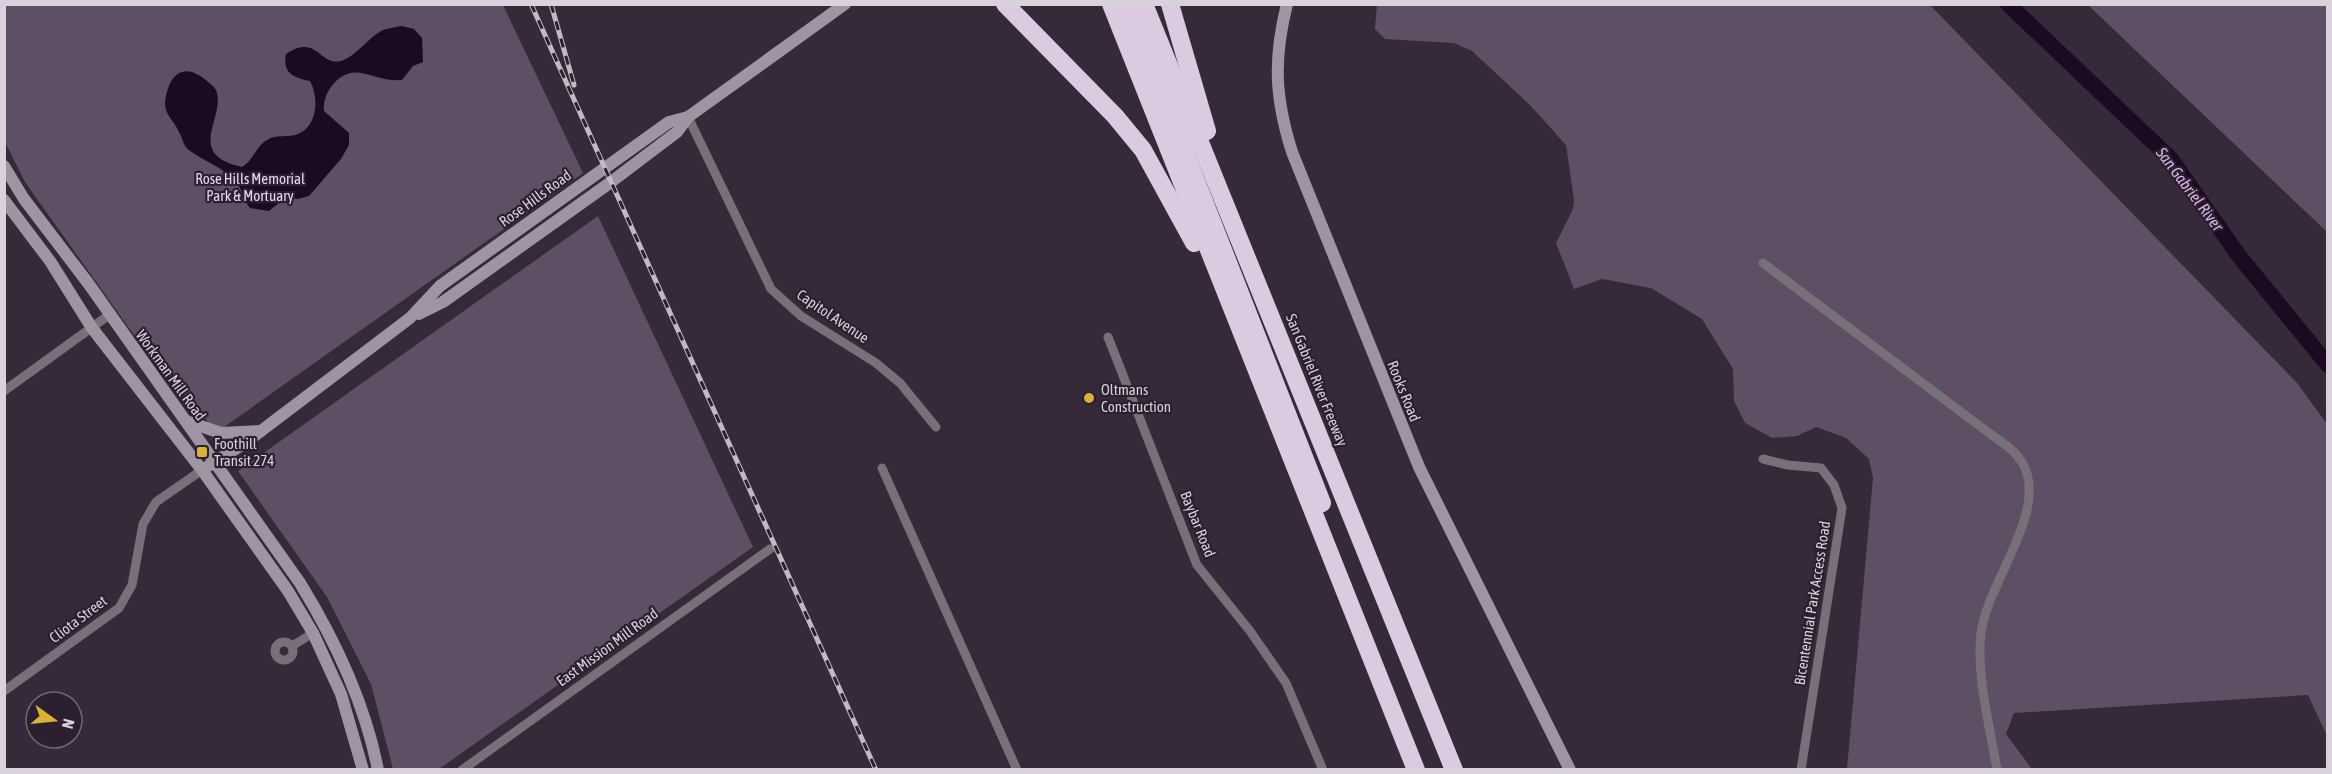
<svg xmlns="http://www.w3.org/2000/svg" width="2332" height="774" font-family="'Asap Condensed',sans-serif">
<rect width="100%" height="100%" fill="#36293a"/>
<g fill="#5f4f64">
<polygon points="1377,4 1930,5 2297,383 2327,424 2327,736 2308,695 2014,713 2006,734 2032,769 1847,769 1873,478 1869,459 1846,438 1816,427 1797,436 1772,438 1745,423 1734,401 1733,369 1702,319 1651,288 1602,279 1574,289 1556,243 1573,209 1574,200 1566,145 1530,105 1472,51 1454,43 1385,39 1375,29"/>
<polygon points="5,5 503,5 583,173 217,432 146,352 25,182 5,142"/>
<polygon points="2087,5 2327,5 2327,232 2089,6"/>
<polygon points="598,216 753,547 439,769 393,769 371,684 327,597 238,471"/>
</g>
<path fill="#1c0922" d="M 402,26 L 414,29 L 422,38 L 423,62 L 413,66 L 402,80 C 384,81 377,76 361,73 C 339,69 322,93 324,111 L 349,133 L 349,145 L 341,159 L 309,196 L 298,199 L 286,197 L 269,211 L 250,208 C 242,198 242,186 232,178 C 220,166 204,161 190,151 C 183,146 183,139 179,132 C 172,117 162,114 166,96 C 171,71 186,63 207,81 C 210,84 214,86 216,90 C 227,117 183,154 242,167 C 253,161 256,146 267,140 C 275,134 289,138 298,134 C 318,126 319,97 310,81 C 294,78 282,73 286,54 C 317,33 319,66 341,61 C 354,58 370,36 383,30 C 389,28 396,27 402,26 Z"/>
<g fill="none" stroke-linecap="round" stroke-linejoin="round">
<polyline stroke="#1c0922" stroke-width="16" points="2008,4 2171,159 2239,256 2328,365"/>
<g stroke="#777079" stroke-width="9">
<polyline points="688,117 771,289 801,316 876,363 900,383 936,427"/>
<path d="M 1763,263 L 1985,430 C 1998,440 2015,449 2023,464 C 2049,511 1987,583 1981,633 C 1976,677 1990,726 1997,770"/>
<polyline points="1108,337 1197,565 1250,631 1286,683 1323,770"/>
<polyline points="4,391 109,315"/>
<polyline points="1763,459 1788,465 1821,468 1834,485 1842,508 1801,770"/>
<polyline points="882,468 1017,770"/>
<circle cx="284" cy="651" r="9"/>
<polyline points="292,646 313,633"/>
<polyline points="4,691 119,608 132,585 143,524 156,502 202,470"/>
<polyline points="462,770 770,549"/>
</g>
<g stroke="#9f94a3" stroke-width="12">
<path d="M 1287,4 C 1273,60 1275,98 1292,152 L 1419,467 L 1570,770"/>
<path d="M 4,166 L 24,199 L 88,283 L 300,583 C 335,640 365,703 378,770"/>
<polyline points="4,200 50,261 92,328 202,470 288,591 313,633 341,694 363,770"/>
<polyline points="419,314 443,302 611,182 677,132 688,117"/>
<polyline points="186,421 221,433 261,431"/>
<polyline points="202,470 245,443 410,318 440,286 669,122 688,117 845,4"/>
</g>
<g stroke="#dbcae0" stroke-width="18">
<polyline points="1005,4 1115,116 1143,150 1194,243"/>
<polyline points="1111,4 1416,770"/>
<polyline points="1127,4 1322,503"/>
<polyline points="1144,4 1454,770"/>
<polyline points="1170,4 1207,131"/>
</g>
<g stroke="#c2b9c5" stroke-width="5">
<g id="rail">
<polyline points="531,4 876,770"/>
<polyline points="551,4 574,85"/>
</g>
</g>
<use href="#rail" stroke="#2c1f30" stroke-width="3" stroke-dasharray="9" stroke-linecap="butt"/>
</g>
<g fill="#dab333" stroke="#2c1f30" stroke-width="2">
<circle cx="1089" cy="398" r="6"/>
<rect x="196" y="446" width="12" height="12" rx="3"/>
</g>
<g text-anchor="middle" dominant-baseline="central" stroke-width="4.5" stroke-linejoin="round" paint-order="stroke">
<g font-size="15" fill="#eecef9" stroke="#2c1f30">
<text x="250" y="178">Rose Hills Memorial<tspan x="250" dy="17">Park &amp; Mortuary</tspan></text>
</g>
<g font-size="15" fill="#d9d1dc" stroke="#2c1f30">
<text transform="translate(535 198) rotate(-36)">Rose Hills Road</text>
<text transform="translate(833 316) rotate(34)">Capitol Avenue</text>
<text transform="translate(171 375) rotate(54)">Workman Mill Road</text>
<text transform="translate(1317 380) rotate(68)">San Gabriel River Freeway</text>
<text transform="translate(1404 391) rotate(68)">Rooks Road</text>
<text transform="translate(1198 524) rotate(68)">Baybar Road</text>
<text transform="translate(1812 603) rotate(-81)">Bicentennial Park Access Road</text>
<text transform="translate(78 619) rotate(-37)">Cliota Street</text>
<text transform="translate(607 647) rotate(-36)">East Mission Mill Road</text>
</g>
<g font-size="15" fill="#d9d1dc" stroke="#2c1f30" text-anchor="start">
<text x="1101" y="389">Oltmans<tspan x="1101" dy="17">Construction</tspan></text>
<text x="214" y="443">Foothill<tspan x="214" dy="17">Transit 274</tspan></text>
</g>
<g font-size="16" font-style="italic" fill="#dbb3e8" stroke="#2c1f30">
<text transform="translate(2190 189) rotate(53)">San Gabriel River</text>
</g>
</g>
<rect width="2332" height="774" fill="none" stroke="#d9d1dc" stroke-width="12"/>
<g transform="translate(54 720) rotate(105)"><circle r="28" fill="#2c1f30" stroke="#716675" stroke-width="1.5"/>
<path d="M0-4.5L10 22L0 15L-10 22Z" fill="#dab333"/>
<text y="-9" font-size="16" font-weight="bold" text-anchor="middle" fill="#d9d1dc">N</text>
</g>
</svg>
